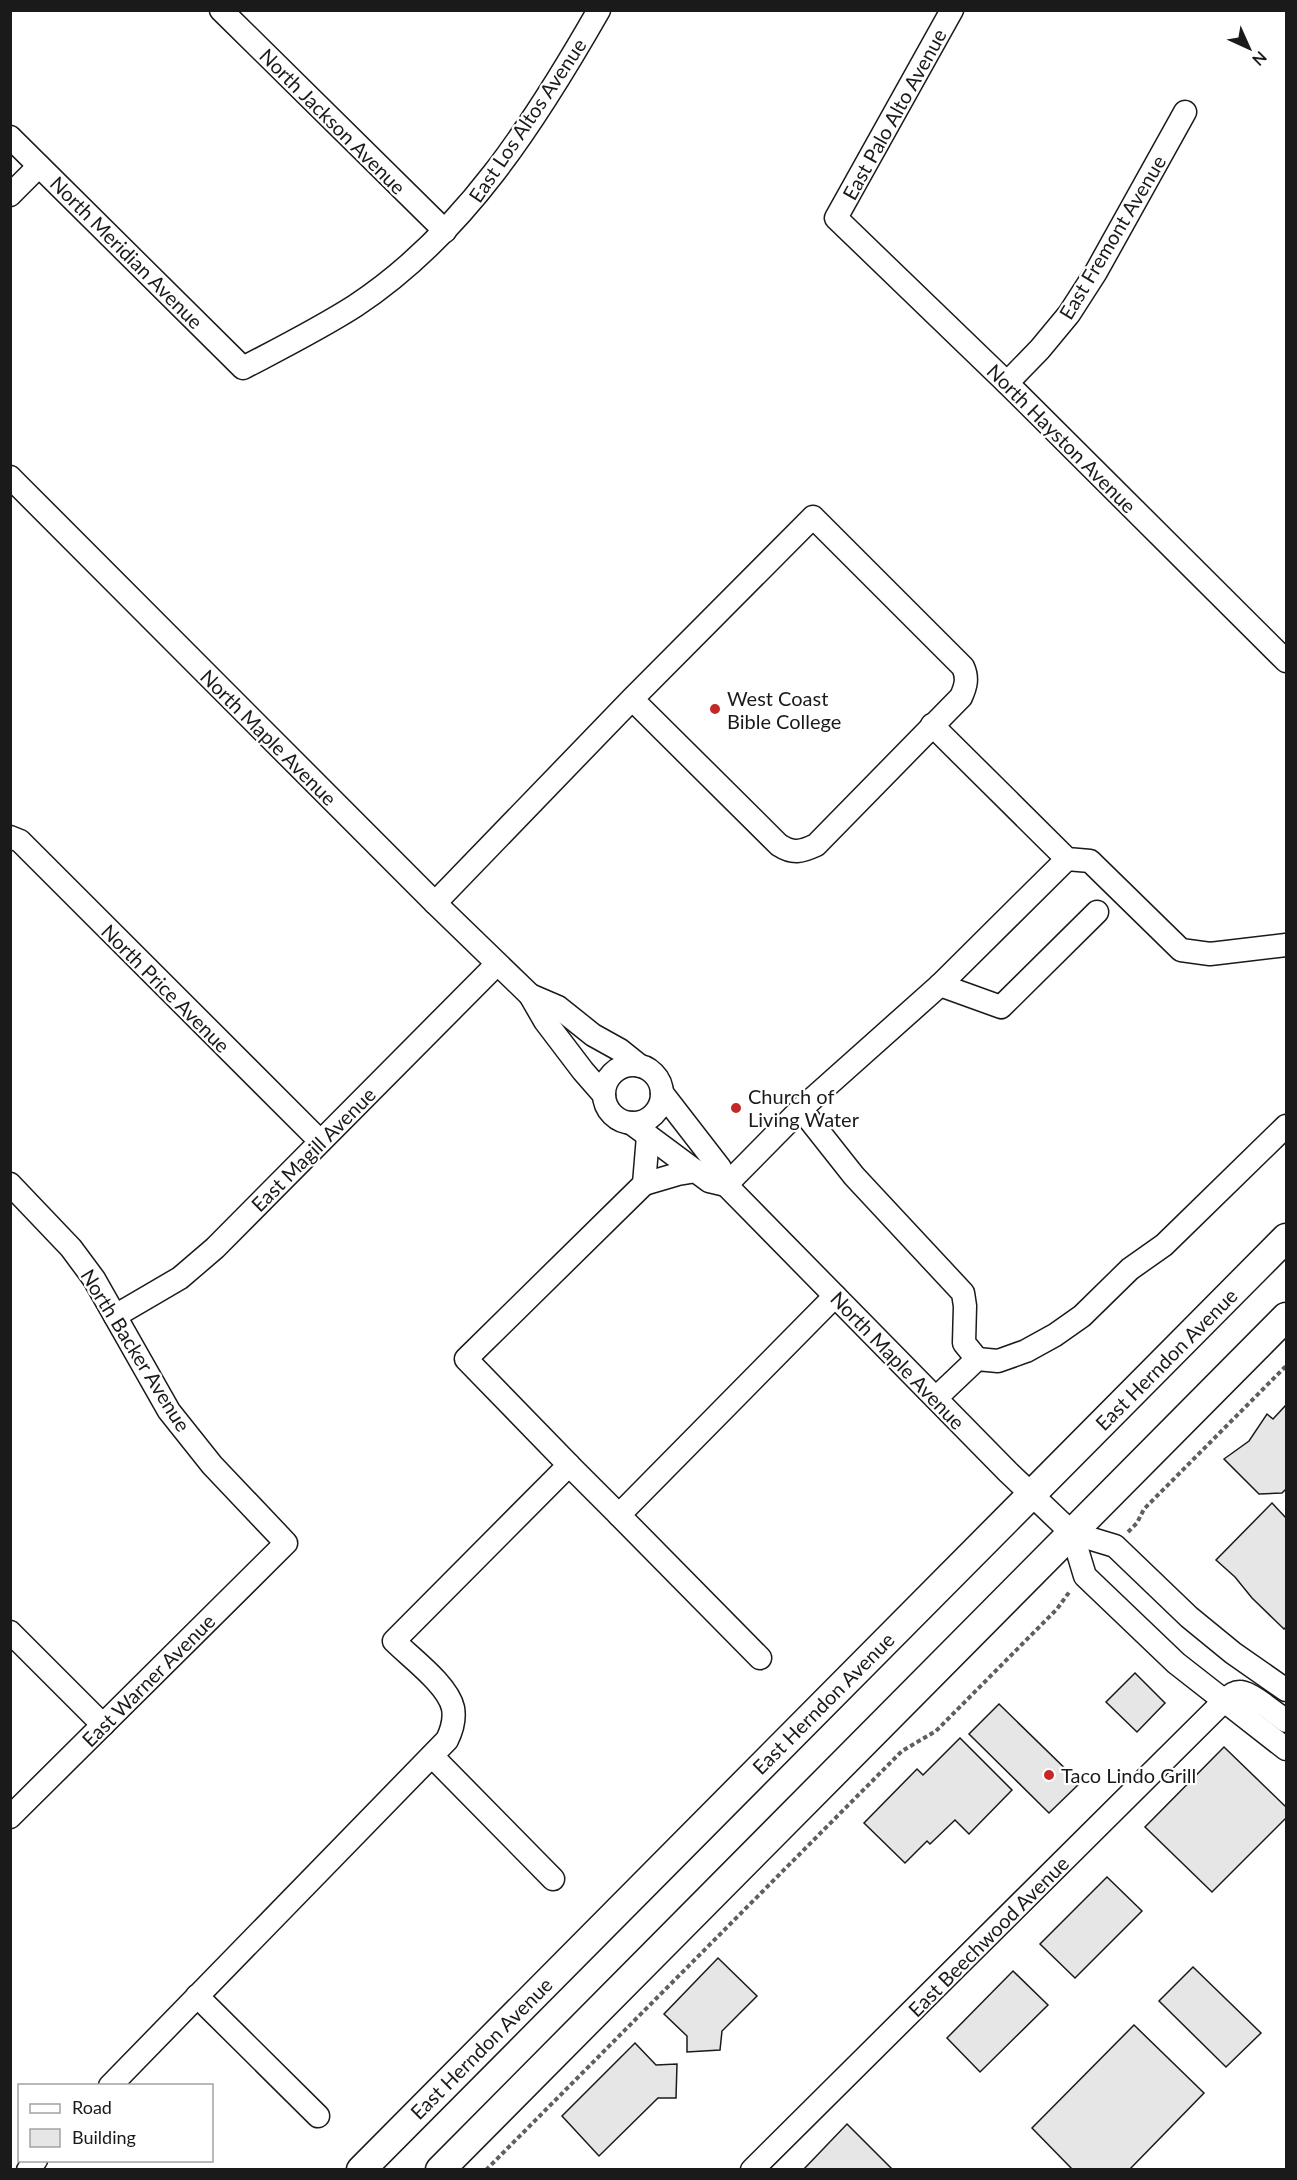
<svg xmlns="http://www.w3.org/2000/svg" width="1297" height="2180" font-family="Lato,sans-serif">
<rect width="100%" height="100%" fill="#fff"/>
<g fill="#e6e6e6" stroke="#1a1a1a" stroke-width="1.5">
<polygon points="1286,1405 1286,1489 1282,1493 1259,1494 1224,1459 1249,1441 1267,1414 1273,1419"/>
<polygon points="1272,1503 1286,1518 1286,1627 1284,1629 1252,1598 1235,1577 1216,1560"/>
<polygon points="1135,1673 1165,1703 1137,1732 1106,1702"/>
<polygon points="999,1704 1080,1783 1049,1813 969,1734"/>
<polygon points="960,1738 1012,1790 969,1834 955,1820 930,1844 927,1841 905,1863 864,1823 917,1769 923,1775"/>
<polygon points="1224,1747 1286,1807 1286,1818 1212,1892 1145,1827"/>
<polygon points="1107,1877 1142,1911 1075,1978 1040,1944"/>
<polygon points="718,1958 757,1996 722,2031 720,2050 687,2052 687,2036 664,2014"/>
<polygon points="1193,1967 1261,2033 1226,2067 1159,2001"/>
<polygon points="1013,1971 1048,2005 980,2072 947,2038"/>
<polygon points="1134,2025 1204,2093 1129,2170 1073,2170 1032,2128"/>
<polygon points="635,2043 656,2065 677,2064 676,2098 658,2098 599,2156 562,2116"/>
<polygon points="847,2124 893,2170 803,2170"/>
</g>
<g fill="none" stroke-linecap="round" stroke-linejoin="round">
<g stroke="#1a1a1a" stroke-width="25">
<g id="minor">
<polyline points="221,10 445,231"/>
<polyline points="952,10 836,218 1007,383 1286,661"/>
<path d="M 10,137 L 243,368 C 281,348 319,329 355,306 C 464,234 535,122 599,10"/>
<polyline points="10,195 39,166"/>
<polyline points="1007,383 1040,349 1069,314 1096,272 1185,112"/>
<polyline points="10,477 435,903 530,995 545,1021 583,1071 604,1095"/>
<polyline points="932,725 1067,859 1090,861 1181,950 1210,954 1286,945"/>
<polyline points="10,837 20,841 320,1141"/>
<path d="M 435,903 L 632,699 L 813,517 L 963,667 C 968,678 966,686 961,697 L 816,845 C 801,852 793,854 779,845 L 632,699"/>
<polyline points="940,985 1001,1007 1097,912"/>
<polyline points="530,995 558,1007 593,1035 620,1050 640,1066"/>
<circle cx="633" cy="1094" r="29"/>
<polyline points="662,1093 720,1168 726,1185 1008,1472 1072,1533 1115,1546 1189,1617 1233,1653 1286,1690"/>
<polyline points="801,1109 854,1176 963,1293 965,1306 964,1343 977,1359"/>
<polyline points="631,1123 709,1181 726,1185"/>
<polyline points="648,1136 644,1184 678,1174 696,1171"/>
<polyline points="10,1184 71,1248 94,1279 169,1411 212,1465 286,1543 10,1817"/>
<polyline points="726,1185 801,1109 940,985 1067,859"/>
<polyline points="115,1316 180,1278 215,1248 497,964"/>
<polyline points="936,1398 977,1359 998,1361 1026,1351 1055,1335 1082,1316 1130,1269 1164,1245 1286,1126"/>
<polyline points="569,1465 619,1515"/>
<polyline points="1072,1533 1085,1576 1176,1663 1286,1749"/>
<polyline points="10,1632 103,1725"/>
<polyline points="760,1658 619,1515 835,1296"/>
<polyline points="432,1756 553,1879"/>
<polyline points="197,1996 318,2116"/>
<path d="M 110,2086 L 447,1740 C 452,1730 455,1719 453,1708 C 448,1685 411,1658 394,1641 L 569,1465 L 466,1359 L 644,1184"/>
<polyline points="28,2170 36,2160"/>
<path d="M 752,2170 L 1224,1701 C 1229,1697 1234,1691 1241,1692 C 1252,1693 1276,1714 1286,1721"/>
</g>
</g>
<g stroke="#1a1a1a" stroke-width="31">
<g id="major">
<polyline points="361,2170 1286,1238"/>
<polyline points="440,2170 1286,1317"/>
</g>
</g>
<g stroke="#5f5f5f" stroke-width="4" stroke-dasharray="4.5 3" stroke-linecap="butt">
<polyline points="1128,1532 1137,1523 1144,1509 1286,1366"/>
<polyline points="486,2170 902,1751 936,1731 1057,1609 1070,1591"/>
</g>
<use href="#minor" stroke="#fff" stroke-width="22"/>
<use href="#major" stroke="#fff" stroke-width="28"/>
</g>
<g fill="#c62828" stroke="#fff" stroke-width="2">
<circle cx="715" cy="709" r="6"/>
<circle cx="736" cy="1108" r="6"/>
<circle cx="1049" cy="1775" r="6"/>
</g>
<g text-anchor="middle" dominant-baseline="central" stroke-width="4.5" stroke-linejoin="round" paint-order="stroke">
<g font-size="20" fill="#1a1a1a" stroke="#fff">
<text transform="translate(894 114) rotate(-61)">East Palo Alto Avenue</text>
<text transform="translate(527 120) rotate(-56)">East Los Altos Avenue</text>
<text transform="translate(333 121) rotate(45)">North Jackson Avenue</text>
<text transform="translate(1112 237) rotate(-59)">East Fremont Avenue</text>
<text transform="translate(127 252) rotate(45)">North Meridian Avenue</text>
<text transform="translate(1062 438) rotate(45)">North Hayston Avenue</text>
<text transform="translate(269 737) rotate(45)">North Maple Avenue</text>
<text transform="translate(166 988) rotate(45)">North Price Avenue</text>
<text transform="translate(313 1149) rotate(-45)">East Magill Avenue</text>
<text transform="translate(136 1350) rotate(58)">North Backer Avenue</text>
<text transform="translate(1166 1359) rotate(-45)">East Herndon Avenue</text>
<text transform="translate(898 1360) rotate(46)">North Maple Avenue</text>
<text transform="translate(148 1680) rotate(-45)">East Warner Avenue</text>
<text transform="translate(823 1703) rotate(-45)">East Herndon Avenue</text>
<text transform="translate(988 1936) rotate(-45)">East Beechwood Avenue</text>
<text transform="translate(481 2048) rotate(-45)">East Herndon Avenue</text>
</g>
<g font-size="20" fill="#1a1a1a" stroke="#fff" text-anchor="start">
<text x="727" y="698">West Coast<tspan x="727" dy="23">Bible College</tspan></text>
<text x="748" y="1096">Church of<tspan x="748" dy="23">Living Water</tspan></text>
<text x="1061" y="1775">Taco Lindo Grill</text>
</g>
</g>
<rect width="1297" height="2180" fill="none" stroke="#1a1a1a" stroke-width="24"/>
<rect x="18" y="2084" width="195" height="78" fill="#ffffff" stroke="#a3a3a3" stroke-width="1.5"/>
<rect x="30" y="2104" width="30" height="9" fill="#ffffff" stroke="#a3a3a3" stroke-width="1.5"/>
<text x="72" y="2114" font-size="18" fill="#1a1a1a">Road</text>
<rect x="30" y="2129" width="30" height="18" fill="#e6e6e6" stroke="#a3a3a3" stroke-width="1.5"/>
<text x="72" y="2144" font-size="18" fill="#1a1a1a">Building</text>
<g transform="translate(1249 48) rotate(135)" stroke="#ffffff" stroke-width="4.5" paint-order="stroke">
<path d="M0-4.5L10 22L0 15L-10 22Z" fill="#1a1a1a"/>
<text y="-9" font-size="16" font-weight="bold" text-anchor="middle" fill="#1a1a1a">N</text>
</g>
</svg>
